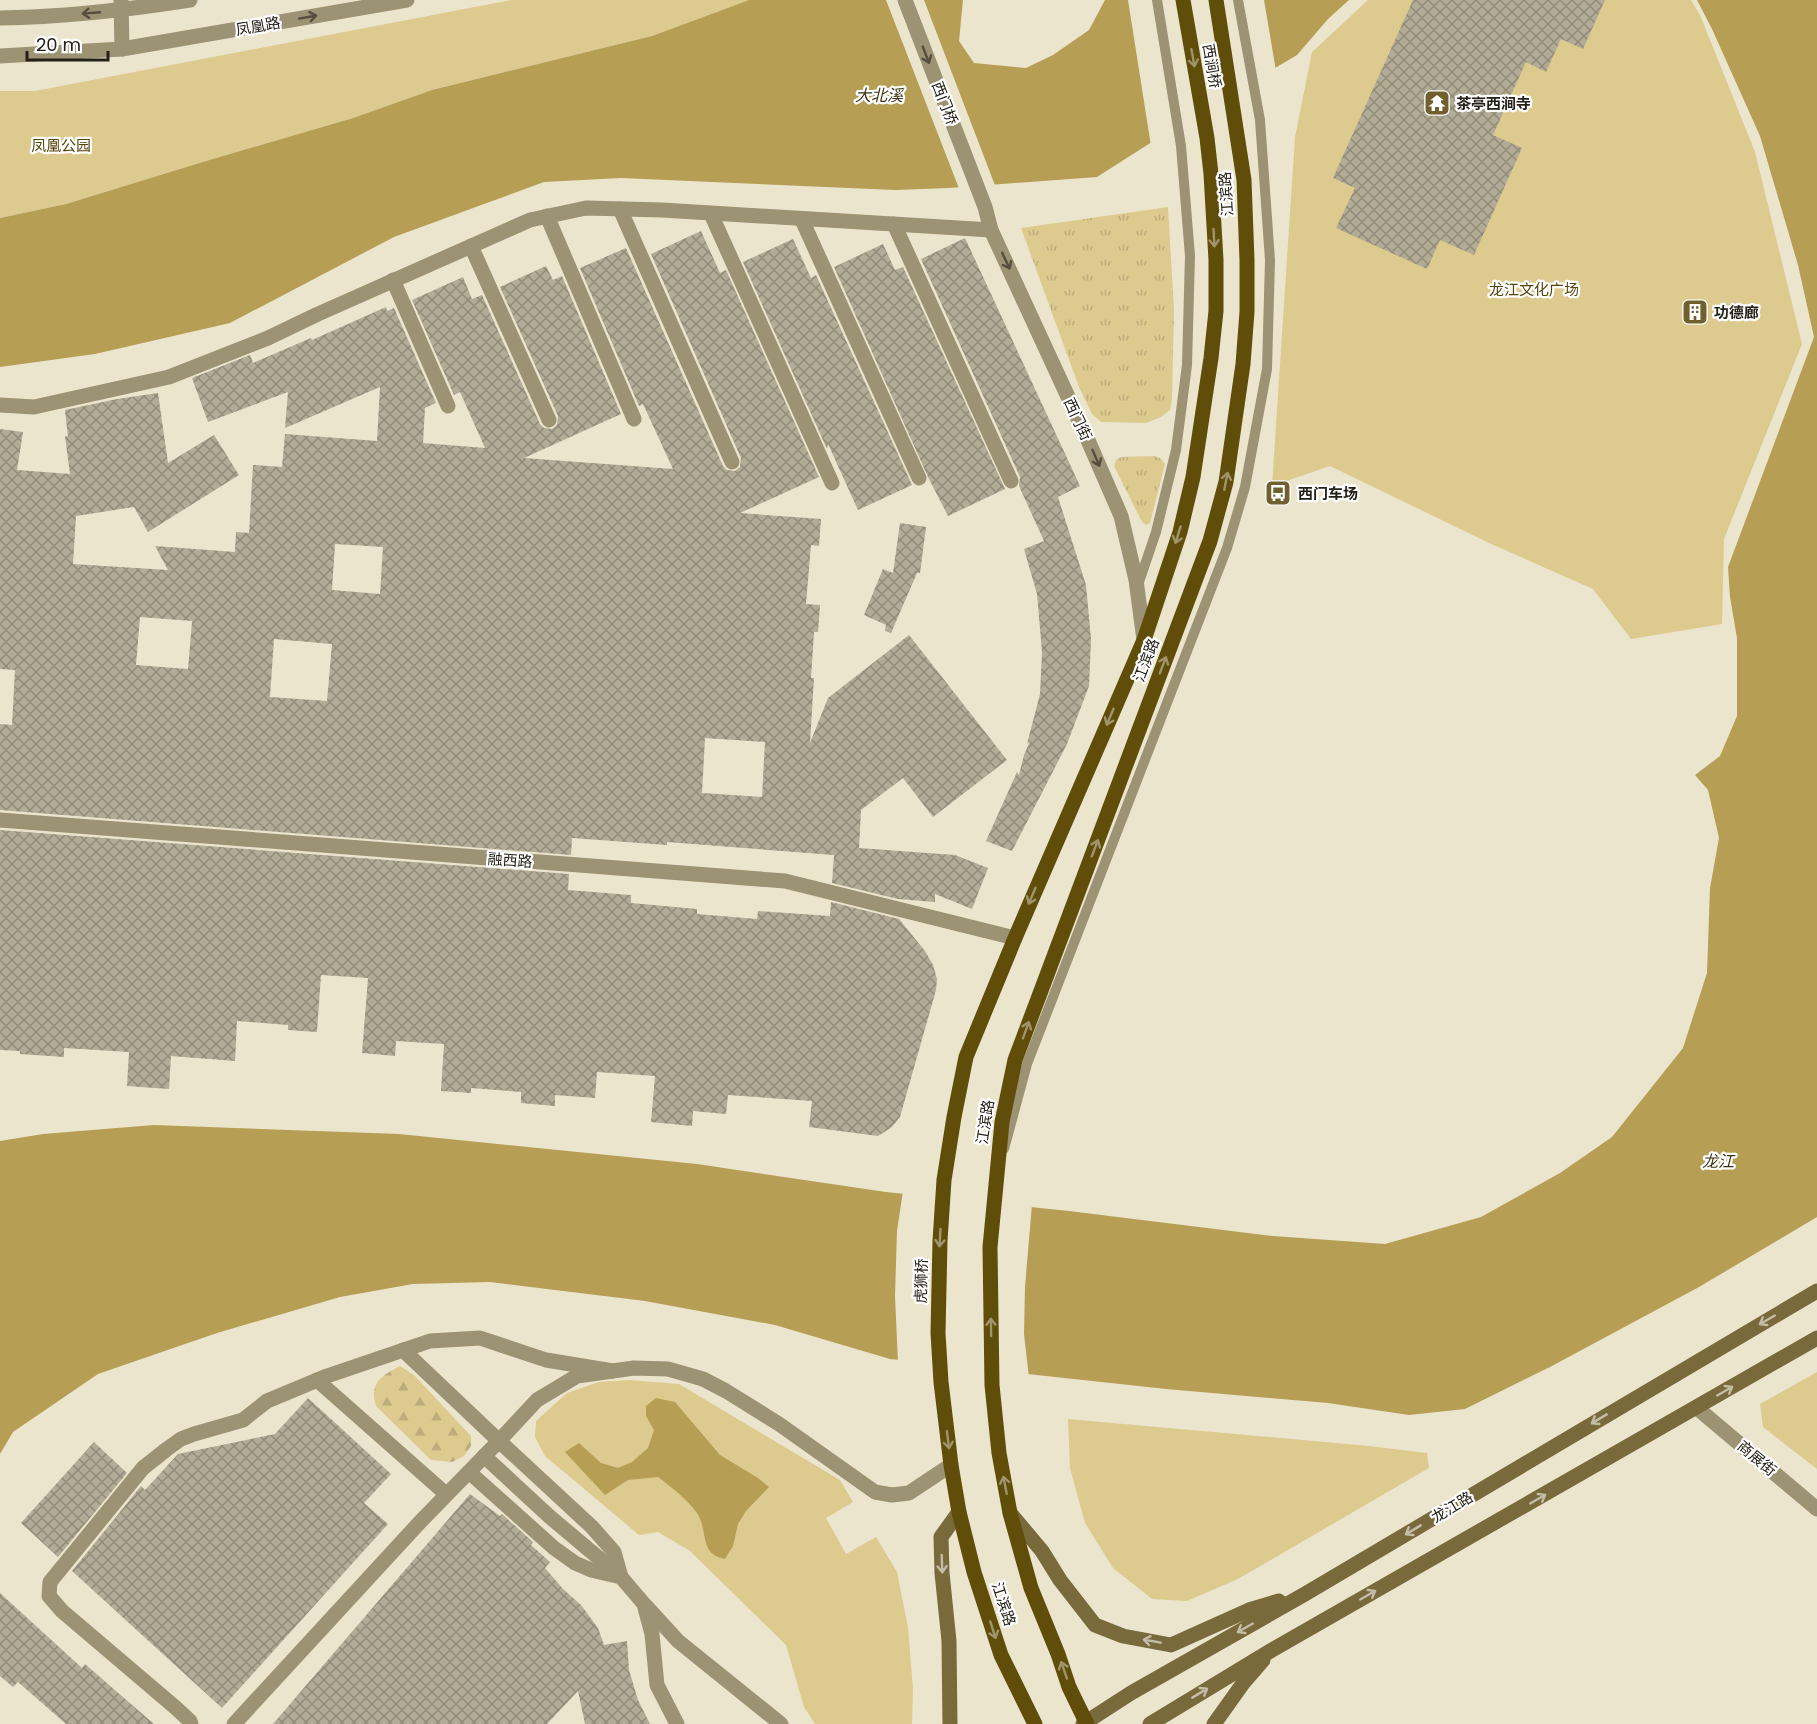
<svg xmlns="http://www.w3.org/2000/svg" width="1817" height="1724" font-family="Poppins,'Noto Sans SC',sans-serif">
<defs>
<pattern id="grass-tufts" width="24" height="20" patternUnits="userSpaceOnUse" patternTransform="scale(1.5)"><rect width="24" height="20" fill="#ddca8f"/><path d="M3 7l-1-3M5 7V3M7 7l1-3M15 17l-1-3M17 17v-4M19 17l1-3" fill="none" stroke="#bdad7b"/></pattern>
<pattern id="forest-firs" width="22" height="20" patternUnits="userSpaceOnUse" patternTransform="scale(1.5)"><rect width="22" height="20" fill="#ddca8f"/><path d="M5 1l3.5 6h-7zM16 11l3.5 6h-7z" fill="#bdad7b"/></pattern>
<pattern id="building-cross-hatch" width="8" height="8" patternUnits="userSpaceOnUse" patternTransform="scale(1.5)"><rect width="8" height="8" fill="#b2ab95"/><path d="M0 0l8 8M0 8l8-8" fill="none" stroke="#908b79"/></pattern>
</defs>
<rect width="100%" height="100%" fill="#ece5ce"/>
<g fill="url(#grass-tufts)">
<polygon points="1168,207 1174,310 1172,399 1170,410 1161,417 1146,423 1101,422 1092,414 1079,387 1021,228"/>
<polygon points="1154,456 1160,458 1165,464 1150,523 1146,525 1142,522 1114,466 1116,460 1121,457"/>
</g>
<path fill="url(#forest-firs)" d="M 400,1366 L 414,1375 L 471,1436 L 471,1446 L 464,1456 L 452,1462 L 431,1460 L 376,1406 C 369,1382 382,1376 400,1366 Z"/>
<g fill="#ddca8f">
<polygon points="511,0 749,0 652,36 432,90 353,118 206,161 66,204 0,218 0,91 35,91"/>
<polygon points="1368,0 1691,0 1700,15 1755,152 1802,344 1724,539 1722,624 1631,639 1593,589 1489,543 1330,466 1272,486 1295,137 1312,52"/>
<polygon points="1817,1372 1817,1469 1763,1427 1760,1404"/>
<polygon points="628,1380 679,1384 840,1480 853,1502 826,1518 846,1554 876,1537 897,1572 908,1627 913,1689 912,1724 815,1724 804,1707 786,1645 690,1551 658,1532 639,1535 545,1456 535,1437 536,1421 567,1393 599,1382"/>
<polygon points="1068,1419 1369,1446 1427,1453 1429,1468 1238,1579 1187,1601 1152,1599 1113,1568 1085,1523 1070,1468"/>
</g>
<g fill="#b69e54">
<polygon points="749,0 963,0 959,41 974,63 1026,68 1053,55 1089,30 1105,0 1349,0 1328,19 1297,55 1166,133 1097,177 949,188 895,190 621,178 544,182 394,237 230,323 95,354 0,367 0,218 66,204 206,161 353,118 432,90 652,36"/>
<polygon points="1697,0 1817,0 1817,1217 1699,1287 1550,1367 1465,1409 1409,1415 1328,1403 1166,1389 890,1359 775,1325 645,1301 490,1282 413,1284 340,1297 217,1333 98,1374 13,1432 0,1454 0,1141 43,1134 154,1125 399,1134 697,1164 886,1192 1069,1211 1273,1236 1385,1244 1481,1217 1560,1173 1612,1137 1683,1048 1707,973 1710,888 1719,838 1708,790 1695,775 1720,756 1737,716 1737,638 1730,597 1728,567 1814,337 1798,265 1760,136 1712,29"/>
<path d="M 656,1398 L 675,1402 L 720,1455 L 758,1478 L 769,1487 L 746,1511 L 738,1524 L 733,1546 L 725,1559 C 698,1554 709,1531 697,1513 C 686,1498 672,1488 658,1477 L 628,1480 L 605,1495 L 565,1452 L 579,1443 L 601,1463 L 618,1468 L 632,1462 L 648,1448 L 654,1430 L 646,1416 L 646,1406 Z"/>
</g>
<g fill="#ece5ce">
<polygon points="886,0 924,0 996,188 960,191"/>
<polygon points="1128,0 1264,0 1276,71 1151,146"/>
<polygon points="903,1191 1032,1204 1025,1287 1024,1334 1029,1378 898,1363 895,1296 897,1231"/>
</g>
<g fill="url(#building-cross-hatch)" fill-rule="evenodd">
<polygon points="1413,0 1605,0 1583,49 1561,39 1546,72 1526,62 1493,135 1522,148 1474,255 1440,240 1427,269 1336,228 1355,188 1333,178"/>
<path d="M 701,231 L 720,273 L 726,270 L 819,477 L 740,513 L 821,519 L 819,546 L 811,545 L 806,604 L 820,605 L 818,632 L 814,632 L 811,678 L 814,678 L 810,743 L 828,698 L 909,635 L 1007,760 L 933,817 L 903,778 L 861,810 L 859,848 L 955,855 L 988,868 L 972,909 L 935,894 L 935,902 L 898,899 L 832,883 L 834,855 L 667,842 L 667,845 L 572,838 L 571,855 L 0,810 L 0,724 L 12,725 L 15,670 L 0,669 L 0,429 L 23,432 L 17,470 L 70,474 L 65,436 L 68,437 L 65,410 L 117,399 L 158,393 L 168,463 L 214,435 L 239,475 L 148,532 L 134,507 L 76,516 L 73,564 L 168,570 L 155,546 L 235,552 L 236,532 L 249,533 L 253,465 L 282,467 L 285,434 L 377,441 L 380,387 L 285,428 L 288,392 L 208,422 L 192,378 L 250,355 L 253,363 L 311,338 L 312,340 L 386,307 L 387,311 L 394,308 L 436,403 L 425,408 L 423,443 L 485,448 L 460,392 L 454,395 L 412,300 L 463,277 L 472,299 L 482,295 L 540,424 L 544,428 L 552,429 L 557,425 L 558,416 L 500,287 L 546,266 L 553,280 L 562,276 L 621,414 L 524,458 L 673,469 L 643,404 L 639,406 L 580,268 L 626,248 L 723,466 L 727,470 L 735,471 L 740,467 L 741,458 L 651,254 ZM 335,544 L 383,547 L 380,594 L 332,590 ZM 140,617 L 192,621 L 188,669 L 136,665 ZM 274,639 L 332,644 L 327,701 L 270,697 ZM 705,738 L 765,742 L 762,797 L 702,793 Z"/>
<polygon points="965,238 1080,486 1058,497 1086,585 1091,639 1089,686 1067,744 1012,851 986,841 1017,772 1019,775 1024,755 1030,741 1027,744 1040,694 1042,652 1037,594 1024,549 1044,541 1019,486 1020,477 921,259"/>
<polygon points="793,239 811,278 816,275 912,485 858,510 828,444 827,449 743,262"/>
<polygon points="883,244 895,270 903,267 1005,489 948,516 928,477 834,267"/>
<polygon points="900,523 926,527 920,573 917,573 891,633 885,631 886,625 864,615 883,569 893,573"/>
<polygon points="0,830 569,874 568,890 631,895 631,903 697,909 697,914 757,919 758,911 830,916 831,902 899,919 925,951 933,965 937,979 936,990 900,1117 892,1127 878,1136 809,1127 812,1101 728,1095 726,1114 693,1111 692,1126 651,1122 655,1076 597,1072 595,1098 555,1095 555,1106 521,1103 521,1092 471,1088 471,1093 441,1091 444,1044 396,1041 395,1056 362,1053 368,978 321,975 317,1032 288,1030 288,1025 237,1021 235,1061 171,1056 169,1089 127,1086 129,1052 64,1048 64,1057 20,1054 20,1051 0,1050"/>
<polygon points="308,1398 391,1474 364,1503 388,1524 222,1708 72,1571 141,1486 145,1490 178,1454 275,1434"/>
<polygon points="94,1442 127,1473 58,1557 21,1523"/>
<polygon points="470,1494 500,1516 502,1514 533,1542 531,1545 550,1562 545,1568 563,1589 581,1605 598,1628 604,1645 627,1641 629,1670 638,1700 650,1724 585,1724 578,1691 547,1724 273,1724"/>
<polygon points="0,1593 82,1668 85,1664 154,1724 66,1724 18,1682 13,1687 0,1676"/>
</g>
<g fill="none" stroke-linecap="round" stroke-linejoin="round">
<g stroke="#9c9274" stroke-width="10">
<polyline points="1138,585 1156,532 1176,450 1187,365 1190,256 1181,146 1157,0"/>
<polyline points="1004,1149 1027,1064 1227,548 1245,487 1267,369 1270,260 1260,120 1238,0"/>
</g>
<g stroke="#9c9274" stroke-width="15">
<polyline points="121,0 122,49"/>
<polyline points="620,209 732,462"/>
<polyline points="711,214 832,483"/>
<polyline points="547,216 634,419"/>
<polyline points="802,220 919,478"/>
<polyline points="894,224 1011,481"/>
<polyline points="471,246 549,420"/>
<polyline points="393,280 448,406"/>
<polyline points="0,405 34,407 169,377 268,338 318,314 530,220 586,208 662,210 991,230"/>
<polyline points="0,820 785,881 1015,938"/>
<polyline points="403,1350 499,1441 537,1400 577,1376 634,1368 668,1369 703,1379 726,1391 779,1424 875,1492 892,1495 909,1493 951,1465"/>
<polyline points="317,1380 446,1494"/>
<polyline points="1697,1408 1817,1509"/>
<polyline points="484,1456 550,1517 619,1575"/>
<polyline points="469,1472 554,1548 575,1563 591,1570 621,1577 644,1604 652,1634 657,1685 677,1724"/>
<polyline points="646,1606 678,1641 781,1724"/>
<polyline points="191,1724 190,1721 176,1708 62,1611 49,1596 50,1582 143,1468 167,1449 181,1439 194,1434 243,1420 267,1401 327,1376 430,1341 480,1338 546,1360 613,1371"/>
<polyline points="234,1724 421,1521 499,1441 592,1527 614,1552 621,1577"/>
</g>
<g stroke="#9c9274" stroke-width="15">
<polyline points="905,0 985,207 991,230 1087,438 1121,516 1136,580 1144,640"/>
<path d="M 0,18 C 65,17 126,10 190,0"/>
<polyline points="0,56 122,49 407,0"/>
</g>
<g stroke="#796a3c" stroke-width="15">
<polyline points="1010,1513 1042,1551 1060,1580 1095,1625 1123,1636 1171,1645 1249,1610 1279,1601"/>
<polyline points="950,1724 949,1641 942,1573 941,1537 959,1512"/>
<polyline points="1083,1724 1131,1693 1305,1594 1817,1291"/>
<polyline points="1150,1724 1272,1650 1817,1338"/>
<polyline points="1214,1724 1244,1682 1263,1660"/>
</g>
<g stroke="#604d0a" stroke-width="15">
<polyline points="1035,1724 1001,1655 974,1572 959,1512 951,1465 941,1382 938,1333 940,1241 944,1180 954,1117 966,1057 1015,938 1144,640 1180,532 1193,477 1211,358 1216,311 1216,260 1211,174 1207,138 1183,0"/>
<polyline points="1087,1724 1069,1687 1058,1654 1031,1588 1010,1513 999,1453 992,1385 990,1247 1002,1122 1015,1060 1210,541 1226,482 1243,364 1247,312 1247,260 1244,180 1216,0"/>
</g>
</g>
<defs><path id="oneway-shaft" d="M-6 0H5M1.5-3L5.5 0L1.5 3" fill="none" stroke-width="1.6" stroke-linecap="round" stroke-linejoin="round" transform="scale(1.5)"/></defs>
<g stroke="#534e3d">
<use href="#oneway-shaft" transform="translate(91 13) rotate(175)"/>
<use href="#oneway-shaft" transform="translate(308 17) rotate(-10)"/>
<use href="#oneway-shaft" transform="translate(926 55) rotate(69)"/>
<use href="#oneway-shaft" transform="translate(1006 261) rotate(65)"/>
<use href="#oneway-shaft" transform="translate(1096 458) rotate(67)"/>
</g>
<g stroke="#a0946c">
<use href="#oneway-shaft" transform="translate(1193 58) rotate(80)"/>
<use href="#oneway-shaft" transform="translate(1214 238) rotate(87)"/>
<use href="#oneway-shaft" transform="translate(1226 481) rotate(-79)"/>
<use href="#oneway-shaft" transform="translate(1178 535) rotate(107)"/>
<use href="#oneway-shaft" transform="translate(1163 665) rotate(-69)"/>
<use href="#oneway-shaft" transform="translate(1110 717) rotate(113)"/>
<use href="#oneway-shaft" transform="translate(1095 848) rotate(-69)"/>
<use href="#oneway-shaft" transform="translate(1032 896) rotate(113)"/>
<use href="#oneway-shaft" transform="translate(1026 1030) rotate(-70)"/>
<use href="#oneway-shaft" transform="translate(940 1238) rotate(93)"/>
<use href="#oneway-shaft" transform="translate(991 1327) rotate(-91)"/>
<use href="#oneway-shaft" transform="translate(948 1440) rotate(83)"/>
<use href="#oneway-shaft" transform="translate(1005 1485) rotate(-101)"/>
<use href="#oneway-shaft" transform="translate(993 1630) rotate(72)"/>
<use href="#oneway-shaft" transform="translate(1064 1670) rotate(-109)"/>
</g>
<g stroke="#c3bca7">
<use href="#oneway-shaft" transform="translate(1767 1320) rotate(150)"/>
<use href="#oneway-shaft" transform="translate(1725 1391) rotate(-30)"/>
<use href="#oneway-shaft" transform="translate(1599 1419) rotate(149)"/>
<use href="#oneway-shaft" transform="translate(1538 1499) rotate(-30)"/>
<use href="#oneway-shaft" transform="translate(1413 1530) rotate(149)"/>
<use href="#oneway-shaft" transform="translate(942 1564) rotate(88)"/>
<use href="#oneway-shaft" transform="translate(1368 1595) rotate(-30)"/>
<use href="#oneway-shaft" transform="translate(1245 1628) rotate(150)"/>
<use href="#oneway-shaft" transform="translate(1152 1641) rotate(-170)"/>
<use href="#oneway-shaft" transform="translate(1200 1693) rotate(-31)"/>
</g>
<defs>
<g id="temple-square" transform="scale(1.35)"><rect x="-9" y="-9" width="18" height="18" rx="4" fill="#70602d" stroke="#fff"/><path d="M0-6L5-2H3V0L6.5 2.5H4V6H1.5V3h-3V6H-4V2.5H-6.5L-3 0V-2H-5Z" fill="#fff"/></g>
<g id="building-square" transform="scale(1.35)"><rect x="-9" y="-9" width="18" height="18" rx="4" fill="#70602d" stroke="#fff"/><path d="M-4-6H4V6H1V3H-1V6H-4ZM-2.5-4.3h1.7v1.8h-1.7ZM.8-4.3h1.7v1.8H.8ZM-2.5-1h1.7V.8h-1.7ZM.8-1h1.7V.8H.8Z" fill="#fff"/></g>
<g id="bus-square" transform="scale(1.35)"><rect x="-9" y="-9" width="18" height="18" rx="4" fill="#70602d" stroke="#fff"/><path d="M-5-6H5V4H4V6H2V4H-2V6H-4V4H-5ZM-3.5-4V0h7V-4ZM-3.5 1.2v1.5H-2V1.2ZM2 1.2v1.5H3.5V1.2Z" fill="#fff"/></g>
</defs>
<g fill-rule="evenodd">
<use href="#temple-square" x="1437" y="103"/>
<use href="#building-square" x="1695" y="312"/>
<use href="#bus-square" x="1278" y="493"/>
</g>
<g text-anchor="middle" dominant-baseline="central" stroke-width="4.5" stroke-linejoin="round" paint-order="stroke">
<g font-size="15" fill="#232018" stroke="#fff">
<text transform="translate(258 26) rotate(-10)">凤凰路</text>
<text transform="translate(1212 66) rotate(80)">西涧桥</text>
<text transform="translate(945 103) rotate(69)">西门桥</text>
<text transform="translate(1226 194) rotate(-94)">江滨路</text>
<text transform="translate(1078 419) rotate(65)">西门街</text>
<text transform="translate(1146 660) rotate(-69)">江滨路</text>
<text transform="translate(510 860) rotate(4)">融西路</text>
<text transform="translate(985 1122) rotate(-81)">江滨路</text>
<text transform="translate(921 1281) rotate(-89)">虎狮桥</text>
<text transform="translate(1757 1458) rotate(40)">商展街</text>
<text transform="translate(1452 1507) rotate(-31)">龙江路</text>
<text transform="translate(1004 1604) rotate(72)">江滨路</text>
</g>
<g font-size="15" font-weight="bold" fill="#232018" stroke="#fff" text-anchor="start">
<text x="1456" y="103">茶亭西涧寺</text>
<text x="1714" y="312">功德廊</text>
<text x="1298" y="493">西门车场</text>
</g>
<g font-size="15" fill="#564509" stroke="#fff">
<text x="61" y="145">凤凰公园</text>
<text x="1534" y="289">龙江文化广场</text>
</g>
<g font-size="16" font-style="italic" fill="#3d3211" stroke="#fff">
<text x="879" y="95">大北溪</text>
<text x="1718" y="1161">龙江</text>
</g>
</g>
<path d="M27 51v9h81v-9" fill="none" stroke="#232018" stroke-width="3"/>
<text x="36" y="51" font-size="18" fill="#232018" stroke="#ffffff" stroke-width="4.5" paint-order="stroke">20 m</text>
</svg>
